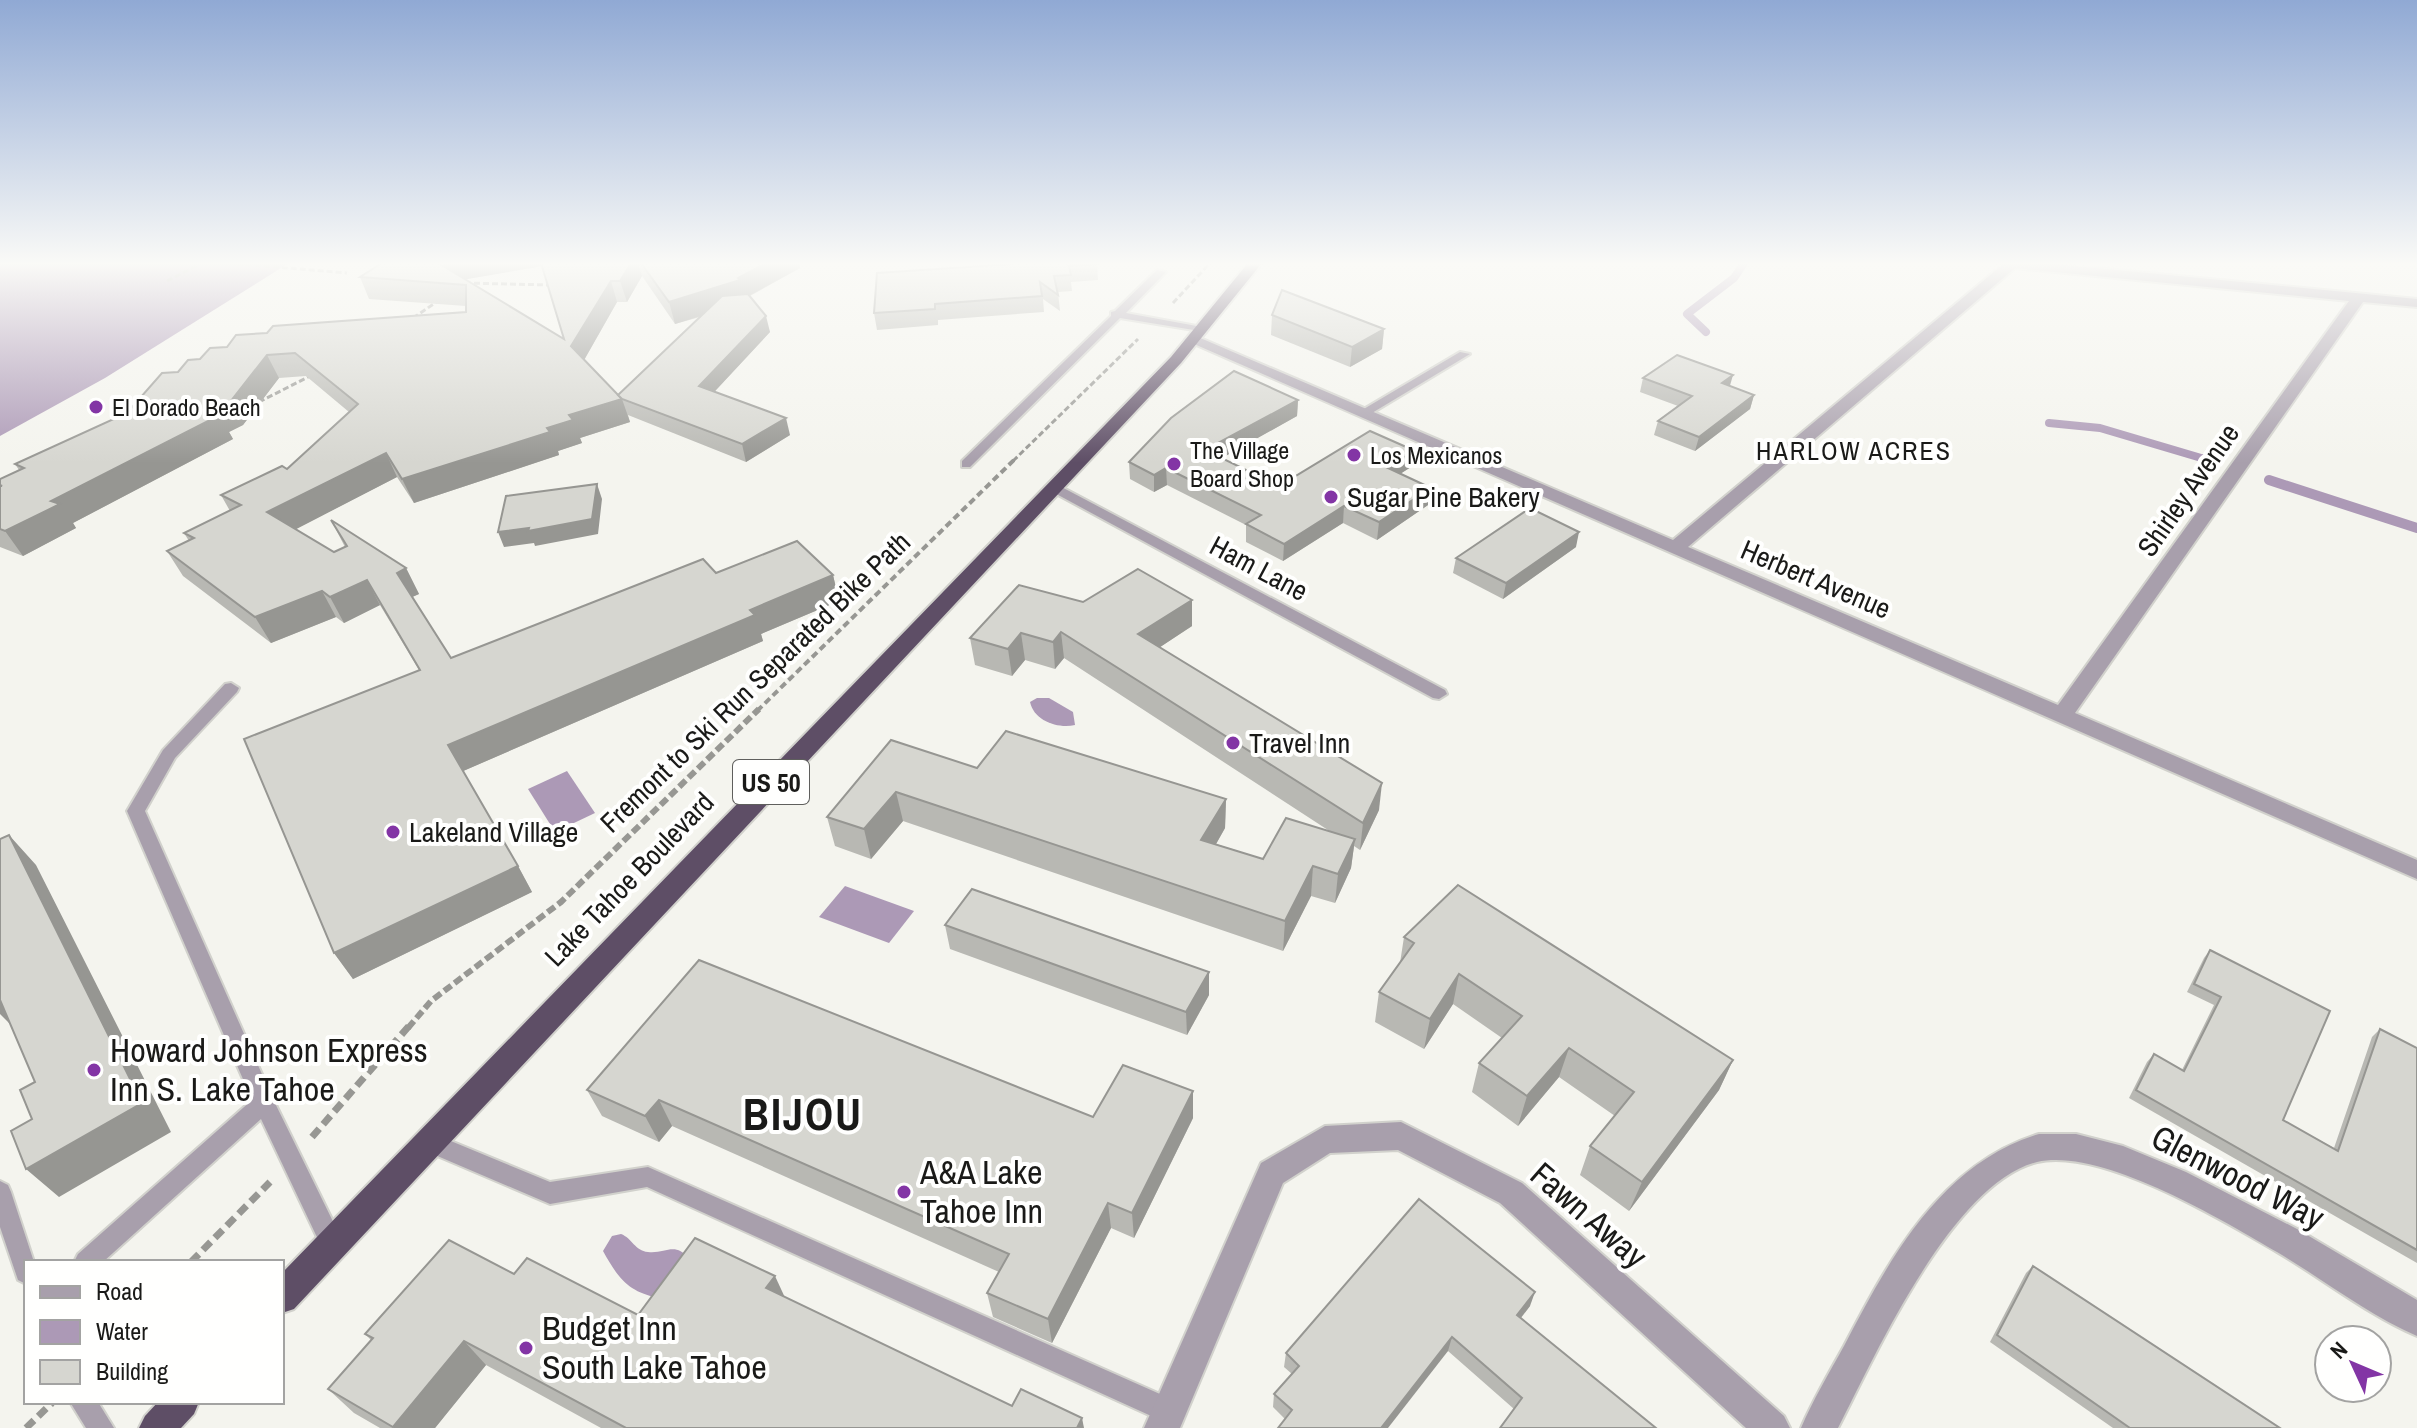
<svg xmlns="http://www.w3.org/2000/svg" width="2417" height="1428" font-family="'Archivo Narrow',sans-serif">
<rect width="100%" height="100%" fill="#f4f4ee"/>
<g fill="#ac99b6">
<polygon points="0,263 289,263 105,378 0,436"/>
<path d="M 1037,698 L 1049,698 L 1073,712 L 1075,725 C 1058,729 1034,721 1030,702 Z"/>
<polygon points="567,771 595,813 555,832 528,789"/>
<polygon points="845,886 914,911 889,943 819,917"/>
<path d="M 621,1234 C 632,1238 635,1251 648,1252 C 666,1254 675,1241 689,1259 L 659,1298 C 628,1292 618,1278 603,1251 L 612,1236 Z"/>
</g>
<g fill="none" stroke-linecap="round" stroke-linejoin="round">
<g stroke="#ac99b6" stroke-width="8">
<polyline points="1706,332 1687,314 1734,278 1744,263"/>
<polyline points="2049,423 2100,428 2208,460"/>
</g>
<g stroke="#ac99b6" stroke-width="10">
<polyline points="2205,459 2208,460"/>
<polyline points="2269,480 2417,528"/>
</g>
<g stroke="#d1d1cc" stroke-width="4">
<g id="service">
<polygon points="1157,270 1166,272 1126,313 1202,327 1206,328 1206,332 1120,318 970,467 962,467 962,461 1111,316 1111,312 1115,311"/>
<polygon points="1460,352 1470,354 1367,416 1363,417 1357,413"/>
<polygon points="1054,483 1445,690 1447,694 1439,699 1433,698 1049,490 1048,487"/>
<polygon points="231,683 239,688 237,692 175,758 145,811 273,1099 344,1244 340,1252 332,1255 324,1252 261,1119 103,1262 74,1262 78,1254 252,1100 127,811 163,750 225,684"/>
<polygon points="429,1132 550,1182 648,1167 1178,1402 1182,1411 1178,1420 1169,1424 1160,1420 647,1187 550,1204 421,1149 418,1142 421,1135"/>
<polygon points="0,1181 8,1185 11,1192 34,1262 26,1262 26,1284 18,1280 0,1227"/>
<polygon points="70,1402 98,1402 114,1428 86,1428"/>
</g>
</g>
<g stroke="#d1d1cc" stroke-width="4">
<g id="minor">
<path d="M 1997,263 L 2044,263 L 2417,299 L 2417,307 L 2363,302 L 2075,713 L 2417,860 L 2417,879 L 1185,340 L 1198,337 L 1673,540 L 2001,266 ZM 2015,268 L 2349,301 L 2058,705 L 1688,547 Z"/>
<polygon points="1401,1122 1522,1183 1784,1416 1790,1428 1746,1428 1500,1203 1398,1150 1330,1153 1283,1183 1180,1428 1144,1428 1261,1163 1325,1126"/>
</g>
</g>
<g stroke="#d1d1cc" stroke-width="4">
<path id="tertiary" d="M 2039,1134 L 2076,1134 L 2123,1146 L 2186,1172 L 2297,1229 L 2417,1300 L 2417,1336 C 2368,1315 2323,1279 2277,1252 C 2222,1220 2101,1147 2037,1162 C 1952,1183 1875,1356 1838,1428 L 1801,1428 C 1813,1400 1829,1373 1844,1346 C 1889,1260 1940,1164 2039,1134 Z"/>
</g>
<g stroke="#d1d1cc" stroke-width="4">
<g id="trunk">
<polygon points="1248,263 1262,263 1181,363 294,1309 282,1313 282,1273 1171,357"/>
<polygon points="158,1402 199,1402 194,1414 181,1428 139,1428 145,1416"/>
</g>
</g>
<g stroke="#979793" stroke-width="3" stroke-dasharray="6 3" stroke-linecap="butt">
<polyline points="228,263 347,273"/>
<polyline points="167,281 202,263"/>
<polyline points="465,283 551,285"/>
<polyline points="1173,303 1210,263"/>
<polyline points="413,318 438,301"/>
<polyline points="259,402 314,374"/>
<polyline points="1013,461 1138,339"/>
</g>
<polyline stroke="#979793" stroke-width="4" stroke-dasharray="7 4" stroke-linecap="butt" points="757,711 1015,459"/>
<polyline stroke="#979793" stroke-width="6" stroke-dasharray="9 4" stroke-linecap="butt" points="408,1028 431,1001 561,902 759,709"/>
<g stroke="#979793" stroke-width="7" stroke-dasharray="11 6" stroke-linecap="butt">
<polyline points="312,1137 409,1026"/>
<polyline points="191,1262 270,1182"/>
<polyline points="26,1428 52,1403"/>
</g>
<use href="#service" fill="#a89fac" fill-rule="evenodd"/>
<use href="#minor" fill="#a89fac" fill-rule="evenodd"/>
<use href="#tertiary" fill="#a89fac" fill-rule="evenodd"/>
<use href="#trunk" fill="#5e4e66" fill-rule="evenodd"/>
</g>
<g fill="#b8b8b3" fill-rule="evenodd">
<path d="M 443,263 L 800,263 L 799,264 L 800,268 L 750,296 L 770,332 L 714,392 L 790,435 L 746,462 L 628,415 L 630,422 L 580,438 L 582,443 L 558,451 L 559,455 L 414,503 L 397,477 L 295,529 L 334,552 L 345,547 L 331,520 L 406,568 L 419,594 L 412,597 L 451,658 L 716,573 L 833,575 L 839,601 L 761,634 L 763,641 L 463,771 L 518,866 L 532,892 L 353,979 L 334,953 L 419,670 L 380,605 L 344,623 L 336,617 L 271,643 L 183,576 L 167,551 L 189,541 L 184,533 L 230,511 L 221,495 L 287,469 L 349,412 L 306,376 L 279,378 L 243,425 L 229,432 L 233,439 L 73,523 L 76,528 L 23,556 L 0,547 L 0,479 L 19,470 L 15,464 L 127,413 L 178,372 L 200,359 L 227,347 L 267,333 L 466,312 L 466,306 L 369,299 L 360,277 L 444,267 ZM 542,266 L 564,339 L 465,279 ZM 642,276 L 675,324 L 700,317 L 618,395 L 584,360 L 617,302 L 627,302 Z"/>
<polygon points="989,263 1095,263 1097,264 1098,280 1071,282 1072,291 1058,292 1060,311 1043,299 1044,312 938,320 938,325 877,330 874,313 993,266"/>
<polygon points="1272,315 1384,329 1382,349 1350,367 1271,335"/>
<polygon points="1643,378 1730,386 1754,395 1750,409 1695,451 1654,435 1658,421 1678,406 1640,392"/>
<polygon points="1298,400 1297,416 1221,458 1279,486 1411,467 1400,474 1428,505 1377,540 1343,523 1283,561 1246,542 1246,525 1167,485 1154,492 1130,479 1129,462"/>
<polygon points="1576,547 1503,599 1453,573 1456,558"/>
<polygon points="1083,602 1192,626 1160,647 1379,810 1360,850 1354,846 1351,868 1335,903 1311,896 1283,951 903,821 871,859 835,846 827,817 891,740 977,768 1226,799 1225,828 1216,844 1263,859 1331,832 1064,658 1055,669 1025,660 1012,676 975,665 970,638"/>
<polygon points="945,925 1209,995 1187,1035 950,949"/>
<polygon points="1404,937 1733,1060 1719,1090 1629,1211 1580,1175 1590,1146 1615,1116 1559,1077 1518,1126 1472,1092 1479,1063 1502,1038 1453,1004 1424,1049 1375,1022 1379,992 1400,963"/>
<polygon points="2210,950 2283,1120 2334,1148 2372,1037 2380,1029 2417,1048 2417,1263 2129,1098 2147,1062 2154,1054 2182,1070 2214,1005 2187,992 2204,958"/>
<polygon points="587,1090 1093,1117 1193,1091 1193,1118 1134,1238 1111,1228 1052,1343 993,1317 987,1293 999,1272 672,1126 659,1142 602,1116"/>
<polygon points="2033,1266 2280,1428 2113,1428 1990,1342 2026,1273"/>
<polygon points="514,1274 638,1315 785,1297 1012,1406 1084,1428 601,1428 486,1365 435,1428 380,1428 354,1413 328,1389 371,1340 365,1334"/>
<polygon points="1530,1306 1521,1318 1656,1428 1514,1409 1448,1351 1285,1419 1273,1407 1274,1394 1292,1374 1284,1367 1286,1353"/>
</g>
<g fill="#969692">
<polygon points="443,263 542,263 543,266 450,282"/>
<polygon points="631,263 638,263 642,276 627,302 620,281"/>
<polygon points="766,263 800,263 799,264 800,268 745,298 746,302 675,324 669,302"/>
<polygon points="611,281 617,302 579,369 571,346"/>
<polygon points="766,316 770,332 704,403 699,386"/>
<polygon points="1384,329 1382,349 1350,367 1352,347"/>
<polygon points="267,355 279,378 243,425 229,432 233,439 73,523 76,528 23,556 5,531 51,501 210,412"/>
<polygon points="1733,375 1729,389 1722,383"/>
<polygon points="1754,395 1750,409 1695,451 1699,437"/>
<polygon points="622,399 630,422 580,438 582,443 558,451 559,455 414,503 402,479 547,428 569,415"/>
<polygon points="1298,400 1297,416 1206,467 1205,450"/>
<polygon points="786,418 790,435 746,462 742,444"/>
<polygon points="1413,450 1411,467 1384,484 1386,467"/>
<polygon points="386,453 397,477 281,537 267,512"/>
<polygon points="1166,468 1167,485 1154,492 1154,475"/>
<polygon points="597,484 602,499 598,534 535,546 534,543 504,547 498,532"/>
<polygon points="1431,488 1428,505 1377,540 1379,522"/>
<polygon points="1344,506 1343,523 1283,561 1284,544"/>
<polygon points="1579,532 1576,547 1503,599 1506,583"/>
<polygon points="406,568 419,594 410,598 397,573"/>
<polygon points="833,575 839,601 761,634 763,641 461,772 448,745 750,610"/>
<polygon points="367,580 380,605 344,623 330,597"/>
<polygon points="322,591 336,617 271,643 255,617"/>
<polygon points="1192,600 1192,626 1139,661 1138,634"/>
<polygon points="1061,632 1064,658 1055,669 1053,642"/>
<polygon points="1021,633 1025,660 1012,676 1008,649"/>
<polygon points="1382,783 1379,810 1360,850 1363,823"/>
<polygon points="896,792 903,821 871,859 864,829"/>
<polygon points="1226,799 1225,828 1202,869 1201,840"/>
<polygon points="9,835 36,865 171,1132 59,1197 26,1169 142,1103"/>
<polygon points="1355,839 1351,868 1335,903 1338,874"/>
<polygon points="518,866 532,892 353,979 334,953"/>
<polygon points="1313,866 1311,896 1283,951 1285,921"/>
<polygon points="1209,972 1209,995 1187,1035 1186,1012"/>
<polygon points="1459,974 1453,1004 1424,1049 1430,1019"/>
<polygon points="0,995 15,1029 0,1014"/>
<polygon points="1569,1048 1559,1077 1518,1126 1527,1096"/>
<polygon points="1733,1060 1719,1090 1629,1211 1642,1182"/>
<polygon points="1193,1091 1193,1118 1134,1238 1132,1213"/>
<polygon points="659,1100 672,1126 659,1142 645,1116"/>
<polygon points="1108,1203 1111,1228 1052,1343 1048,1319"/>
<polygon points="775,1276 787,1302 766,1288"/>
<polygon points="1535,1292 1530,1306 1512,1329 1517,1315"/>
<polygon points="1452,1337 1448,1351 1388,1428 1381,1428"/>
<polygon points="464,1341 486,1365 435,1428 394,1428 393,1427"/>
<polygon points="1082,1418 1084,1428 1077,1428"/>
</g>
<g fill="#d6d6d0" stroke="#969692" stroke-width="2">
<polygon points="382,263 438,263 564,339 541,263 631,263 620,281 611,281 571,346 622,399 569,415 573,420 547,428 550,432 402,479 386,453 267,512 334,552 347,546 331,520 406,568 397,573 451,658 703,559 716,573 797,541 833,575 750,610 755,615 448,745 518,866 334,953 244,739 420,670 367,580 330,597 322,591 255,617 167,551 194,538 184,533 241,505 221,495 282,466 287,469 358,404 295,353 267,355 230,402 210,412 220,415 51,501 60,504 5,531 0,529 0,486 2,486 0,485 0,479 24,468 15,464 127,413 162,373 178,372 188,360 200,359 210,348 227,347 236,335 267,333 273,326 466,312 466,285 360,277"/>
<polygon points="641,263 766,263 738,278 740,280 669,302"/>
<polygon points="1010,263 1095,263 1097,264 1069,266 1071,275 1054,276 1058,295 1040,282 1042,296 935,304 935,309 874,313 877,273 1013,264"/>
<polygon points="1282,290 1384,329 1352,347 1272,315"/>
<polygon points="748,294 766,316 699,386 786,418 742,444 622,399 618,395 722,296"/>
<polygon points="1677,355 1733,375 1722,383 1754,395 1699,437 1658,421 1692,396 1643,378"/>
<polygon points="1234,371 1298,400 1205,450 1279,486 1370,431 1413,450 1386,467 1431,488 1379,522 1344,506 1284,544 1246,524 1261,515 1166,468 1154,475 1129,462 1171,418"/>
<polygon points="597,484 592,519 528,531 529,528 498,532 506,496"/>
<polygon points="1530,508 1579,532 1506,583 1456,558"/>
<polygon points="1138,569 1192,600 1138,634 1382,783 1363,823 1061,632 1053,642 1021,633 1008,649 970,638 1019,585 1083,602"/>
<polygon points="1006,731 1226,799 1201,840 1263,859 1286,818 1355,839 1338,874 1313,866 1285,921 896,792 864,829 827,817 891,740 977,768"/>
<polygon points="9,835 142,1103 26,1169 11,1131 32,1119 20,1090 35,1082 0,1000 0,839"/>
<polygon points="1458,885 1733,1060 1642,1182 1590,1146 1634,1092 1569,1048 1527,1096 1479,1063 1522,1016 1459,974 1430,1019 1379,992 1414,943 1404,937"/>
<polygon points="972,889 1209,972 1186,1012 945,925"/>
<polygon points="2210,950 2330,1011 2283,1120 2338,1151 2380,1029 2417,1048 2417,1250 2136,1090 2154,1054 2184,1071 2221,997 2194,984"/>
<polygon points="699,960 1093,1117 1123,1065 1193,1091 1132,1213 1108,1203 1048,1319 987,1293 1009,1254 659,1100 645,1116 587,1090"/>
<polygon points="1419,1199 1535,1292 1517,1315 1656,1428 1500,1428 1522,1398 1452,1337 1381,1428 1278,1428 1292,1410 1274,1394 1299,1366 1286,1353"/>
<polygon points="695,1238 775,1276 766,1288 1012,1406 1021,1389 1082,1418 1077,1428 626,1428 464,1341 393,1427 328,1389 373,1338 365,1334 449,1240 514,1274 527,1258 638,1315"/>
<polygon points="2033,1266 2280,1428 2130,1428 1997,1335"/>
</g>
<linearGradient id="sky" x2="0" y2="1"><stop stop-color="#90a9d4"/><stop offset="0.57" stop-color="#fafaf7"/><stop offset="1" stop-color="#fafaf7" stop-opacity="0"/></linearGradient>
<rect width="2417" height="463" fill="url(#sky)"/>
<g fill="#8335a5" stroke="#fffffe" stroke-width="3">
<circle cx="96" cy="407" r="8"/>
<circle cx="1354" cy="455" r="8"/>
<circle cx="1174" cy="464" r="8"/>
<circle cx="1331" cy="497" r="8"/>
<circle cx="1233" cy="743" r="8"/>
<circle cx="393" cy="832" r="8"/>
<circle cx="94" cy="1070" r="8"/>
<circle cx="904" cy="1192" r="8"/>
<circle cx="526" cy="1348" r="8"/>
</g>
<g text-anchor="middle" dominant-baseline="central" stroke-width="8" stroke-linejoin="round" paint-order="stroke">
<g font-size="24" fill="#1a1a18" stroke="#fffffe" text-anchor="start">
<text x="112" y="407">El Dorado Beach</text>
<text x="1190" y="450">The Village<tspan x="1190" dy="28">Board Shop</tspan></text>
<text x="1370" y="455">Los Mexicanos</text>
</g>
<g font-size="26" letter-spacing="2" fill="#1a1a18" stroke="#fffffe">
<text x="1854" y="450">HARLOW ACRES</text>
</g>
<rect fill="#fffffe" stroke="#5f5f5d" stroke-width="2" x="733" y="760" width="76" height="44" rx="6"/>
<g font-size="26" font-weight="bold" fill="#1a1a18">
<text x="771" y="782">US 50</text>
</g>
<g font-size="28" fill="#1a1a18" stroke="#fffffe">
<text transform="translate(2188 490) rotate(-55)">Shirley Avenue</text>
<text transform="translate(1259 568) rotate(28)">Ham Lane</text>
<text transform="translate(1816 579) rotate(23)">Herbert Avenue</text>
<text transform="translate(755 682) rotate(-44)">Fremont to Ski Run Separated Bike Path</text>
<text transform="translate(629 879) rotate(-46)">Lake Tahoe Boulevard</text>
</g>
<g font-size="28" fill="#1a1a18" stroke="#fffffe" text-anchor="start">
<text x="1347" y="497">Sugar Pine Bakery</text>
<text x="1249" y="743">Travel Inn</text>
<text x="409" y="832">Lakeland Village</text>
</g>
<g font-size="34" fill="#1a1a18" stroke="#fffffe" text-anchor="start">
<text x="110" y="1050">Howard Johnson Express<tspan x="110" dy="39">Inn S. Lake Tahoe</tspan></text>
<text x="920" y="1172">A&amp;A Lake<tspan x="920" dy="39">Tahoe Inn</tspan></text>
<text x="542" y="1328">Budget Inn<tspan x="542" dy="39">South Lake Tahoe</tspan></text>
</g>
<g font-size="34" fill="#1a1a18" stroke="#fffffe">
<text transform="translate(2238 1177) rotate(27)">Glenwood Way</text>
<text transform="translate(1589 1215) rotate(41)">Fawn Away</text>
</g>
<g font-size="44" font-weight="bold" letter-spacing="2" fill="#1a1a18" stroke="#fffffe">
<text x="803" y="1114">BIJOU</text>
</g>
</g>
<rect x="24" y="1260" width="260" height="144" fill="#fffffe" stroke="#a3a3a2" stroke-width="2"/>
<rect x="40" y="1286" width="40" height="12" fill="#a89fac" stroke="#a3a3a2" stroke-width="2"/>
<text x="96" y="1300" font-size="24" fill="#1a1a18">Road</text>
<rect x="40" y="1320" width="40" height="24" fill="#ac99b6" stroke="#a3a3a2" stroke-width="2"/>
<text x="96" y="1340" font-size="24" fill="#1a1a18">Water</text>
<rect x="40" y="1360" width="40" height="24" fill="#d6d6d0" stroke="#a3a3a2" stroke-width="2"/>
<text x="96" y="1380" font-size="24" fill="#1a1a18">Building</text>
<g transform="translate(2353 1364) rotate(314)"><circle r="38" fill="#fffffe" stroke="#a3a3a2" stroke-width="2"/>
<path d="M0-6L14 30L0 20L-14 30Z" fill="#8335a5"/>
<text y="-12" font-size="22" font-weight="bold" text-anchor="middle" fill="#1a1a18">N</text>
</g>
</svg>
